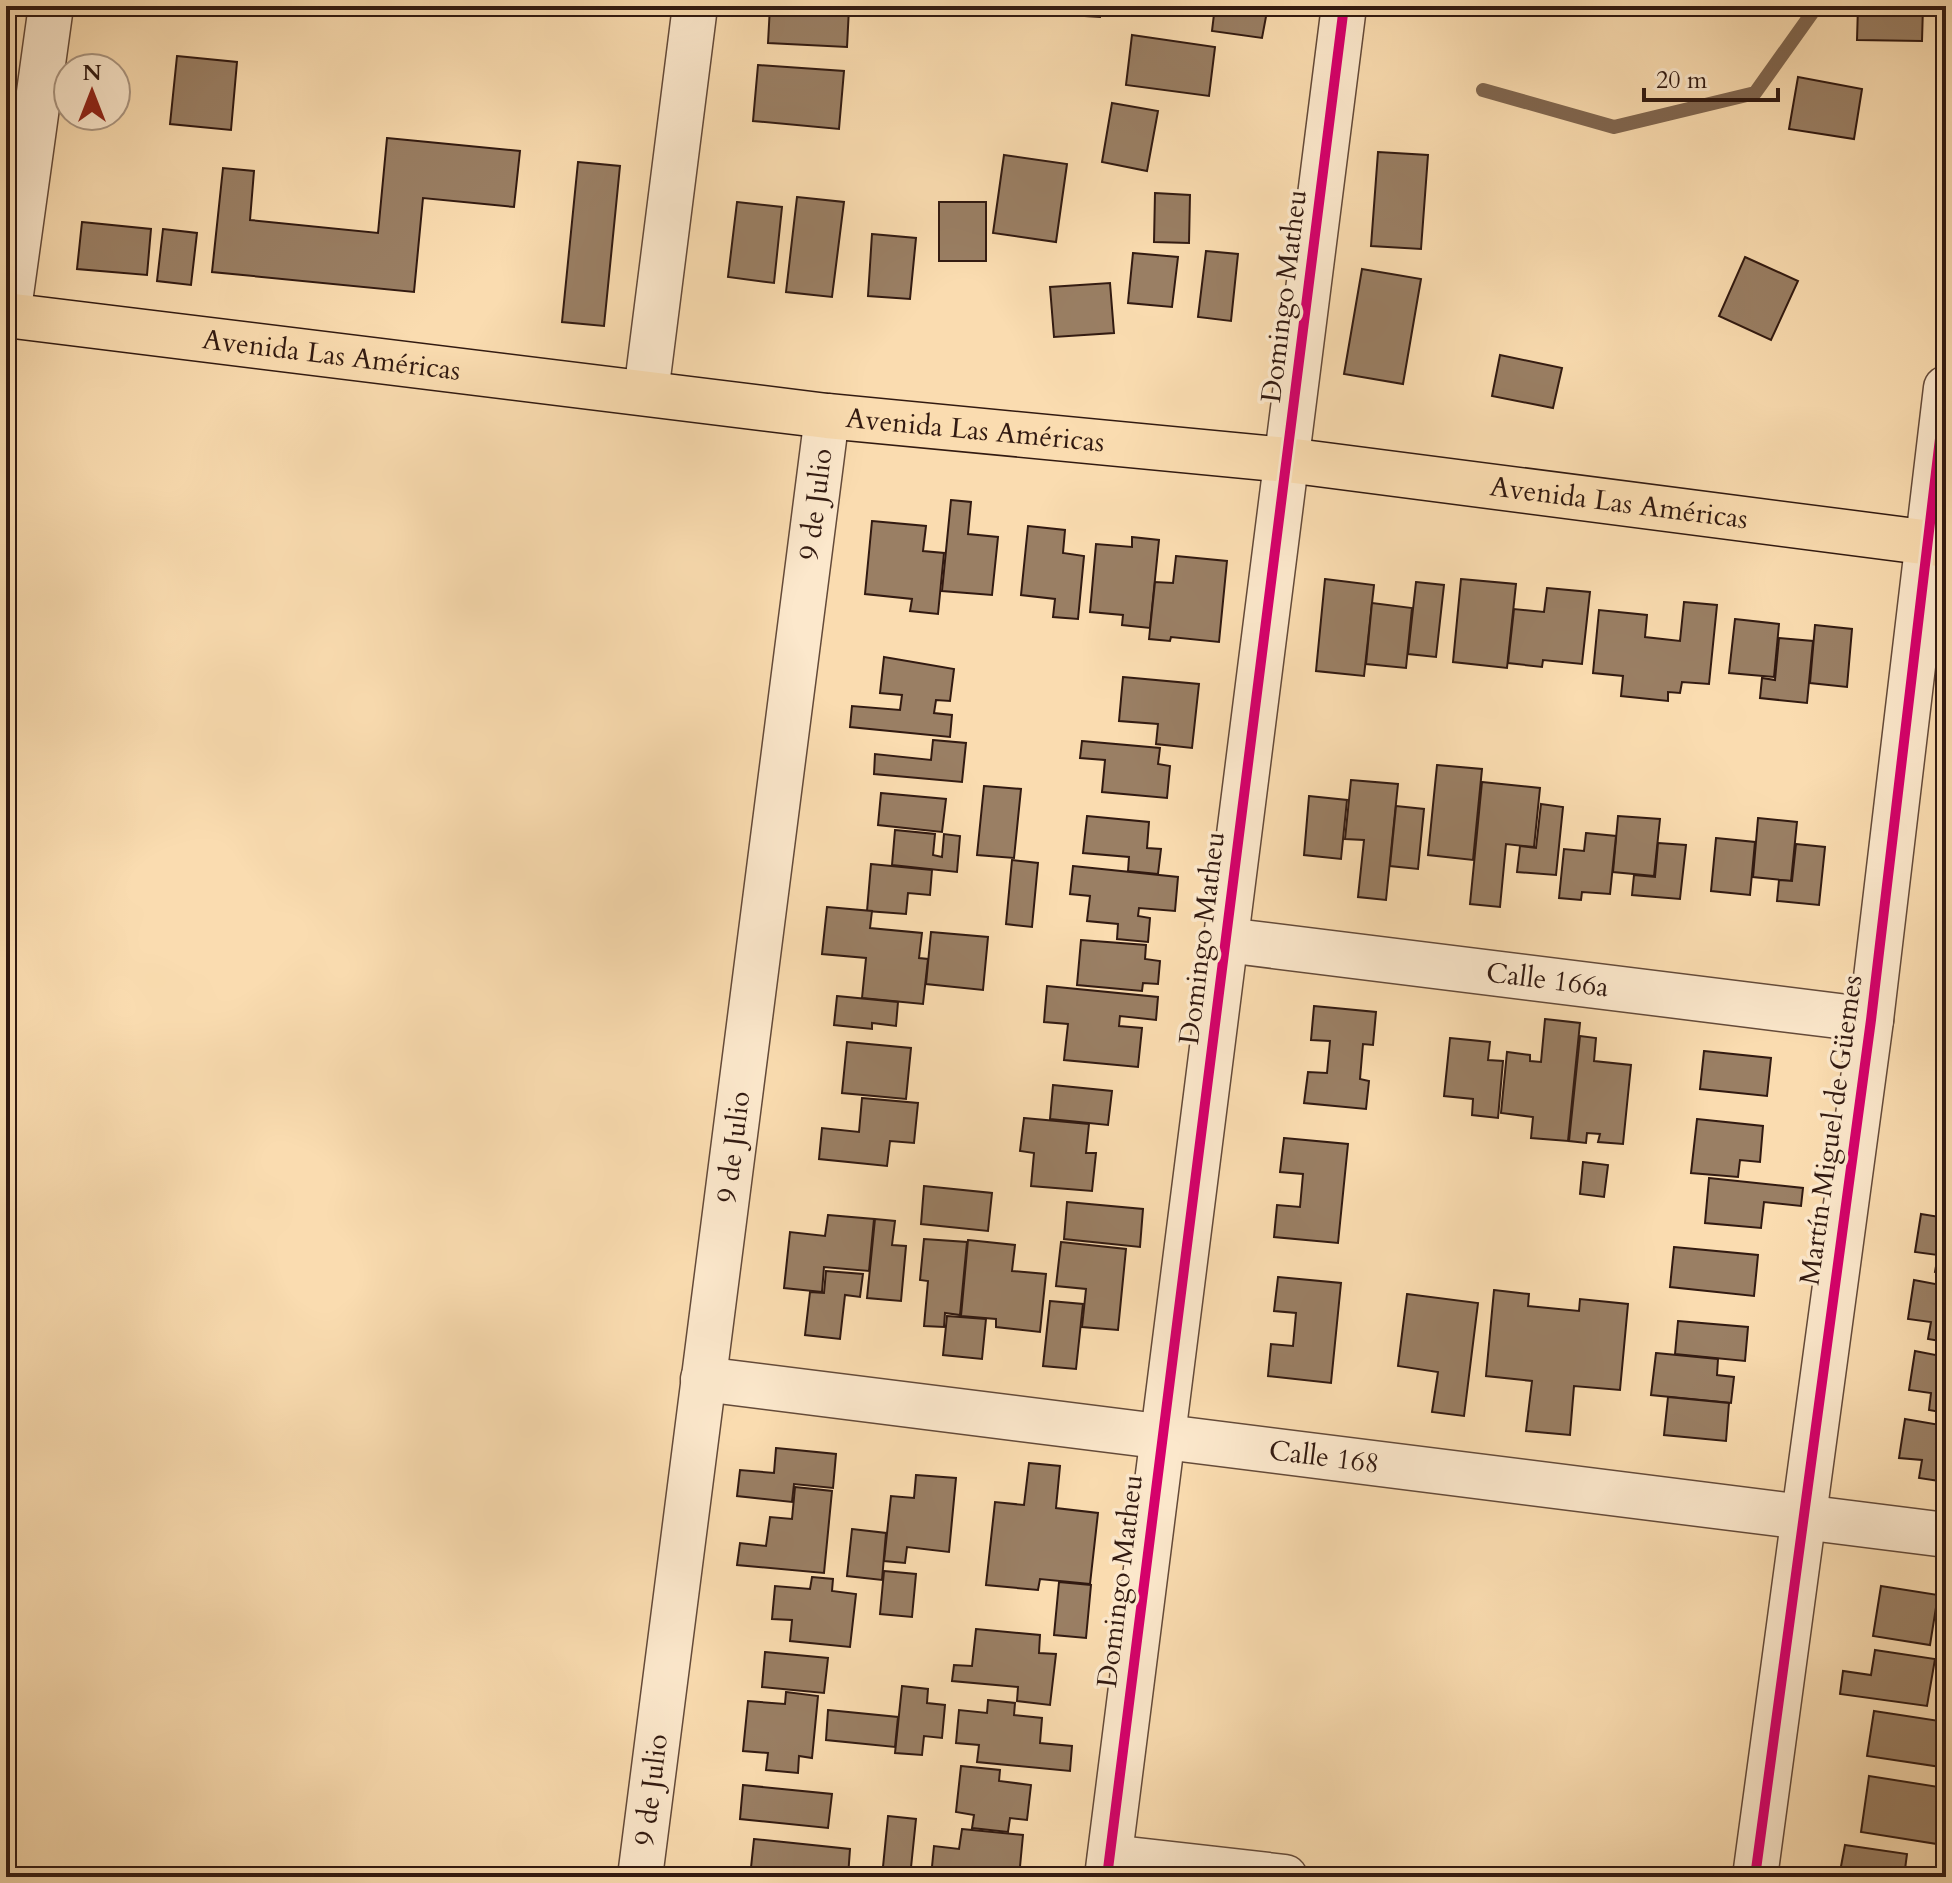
<svg xmlns="http://www.w3.org/2000/svg" width="1952" height="1883" font-family="Cardo,serif">
<rect width="100%" height="100%" fill="#fadcb0"/>
<filter id="stains"><feTurbulence type="fractalNoise" baseFrequency=".0025" numOctaves="4"/><feColorMatrix values="0 0 0 0 .2 0 0 0 0 .09 0 0 0 0 .02 0 0 0 .5 -.17"/></filter>
<radialGradient id="worn" r=".72"><stop offset=".6" stop-color="#630" stop-opacity="0"/><stop offset="1" stop-color="#630" stop-opacity=".3"/></radialGradient>
<g fill="none" stroke-linecap="round" stroke-linejoin="round">
<polyline stroke="#816750" stroke-width="14" points="1483,90 1614,127 1755,93 1817,6"/>
</g>
<g fill="#9a7f64" stroke="#321a11" stroke-width="2">
<polygon points="770,6 849,8 847,47 768,43"/>
<polygon points="1037,6 1101,6 1100,17 1036,13"/>
<polygon points="1215,6 1268,6 1262,38 1212,31"/>
<polygon points="1858,6 1923,6 1922,41 1857,40"/>
<polygon points="1132,35 1215,47 1209,96 1126,85"/>
<polygon points="177,56 237,62 231,130 170,124"/>
<polygon points="758,65 844,71 839,129 753,121"/>
<polygon points="1798,77 1862,89 1854,139 1789,129"/>
<polygon points="1112,103 1158,111 1147,171 1102,162"/>
<polygon points="387,138 520,151 514,207 423,198 414,292 212,272 223,168 254,171 250,220 378,233"/>
<polygon points="1378,152 1428,155 1421,249 1371,246"/>
<polygon points="1004,155 1067,164 1056,242 993,233"/>
<polygon points="578,162 620,166 604,326 562,322"/>
<polygon points="1155,193 1190,195 1189,243 1154,242"/>
<polygon points="797,197 844,202 832,297 786,292"/>
<polygon points="737,202 782,207 774,283 728,277"/>
<rect x="939" y="202" width="47" height="59"/>
<polygon points="82,222 151,229 147,275 77,269"/>
<polygon points="163,229 197,233 191,285 157,281"/>
<polygon points="872,234 916,238 910,299 868,296"/>
<polygon points="1206,251 1238,254 1231,321 1198,317"/>
<polygon points="1133,253 1178,257 1172,307 1128,303"/>
<polygon points="1745,257 1798,281 1771,340 1719,316"/>
<polygon points="1362,269 1421,279 1403,384 1344,374"/>
<polygon points="1110,283 1114,333 1054,337 1050,287"/>
<polygon points="1500,355 1562,368 1553,408 1492,396"/>
<polygon points="951,500 971,502 968,534 998,537 992,595 942,591"/>
<polygon points="872,521 926,526 923,551 944,553 938,614 910,611 912,599 865,594"/>
<polygon points="1028,526 1065,530 1063,553 1084,556 1078,619 1053,617 1055,599 1021,595"/>
<polygon points="1132,537 1159,540 1150,628 1122,625 1123,615 1090,612 1096,544 1132,547"/>
<polygon points="1176,556 1227,561 1219,642 1171,637 1170,641 1149,639 1155,582 1173,583"/>
<polygon points="1325,579 1374,585 1364,676 1316,671"/>
<polygon points="1461,579 1516,584 1507,668 1453,662"/>
<polygon points="1416,582 1444,585 1436,657 1408,654"/>
<polygon points="1547,588 1590,592 1582,664 1543,660 1542,667 1508,663 1514,609 1544,612"/>
<polygon points="1684,602 1717,605 1709,684 1682,682 1680,693 1668,692 1668,701 1621,696 1623,676 1593,673 1599,610 1647,615 1645,637 1680,641"/>
<polygon points="1372,603 1412,608 1406,668 1366,664"/>
<polygon points="1735,619 1779,624 1774,677 1729,673"/>
<polygon points="1815,625 1852,629 1847,687 1810,683"/>
<polygon points="1779,638 1813,641 1807,703 1760,698 1762,678 1775,680"/>
<polygon points="884,657 954,669 950,701 936,700 934,713 952,715 950,737 850,727 852,706 900,710 902,695 880,693"/>
<polygon points="1123,677 1199,684 1192,748 1156,744 1158,724 1119,721"/>
<polygon points="933,740 966,743 962,782 874,774 875,754 931,760"/>
<polygon points="1082,741 1160,748 1158,764 1170,766 1167,798 1102,792 1105,760 1080,758"/>
<polygon points="1437,765 1482,769 1473,860 1428,855"/>
<polygon points="1351,780 1398,784 1386,900 1358,897 1364,840 1345,839"/>
<polygon points="1482,782 1540,788 1534,847 1506,844 1500,907 1470,904"/>
<polygon points="984,786 1021,789 1014,858 977,855"/>
<polygon points="881,793 946,799 942,832 878,825"/>
<polygon points="1309,796 1347,800 1341,859 1304,855"/>
<polygon points="1541,804 1563,807 1556,875 1517,872 1520,846 1536,848"/>
<polygon points="1396,806 1424,809 1418,869 1390,866"/>
<polygon points="1087,816 1149,822 1147,848 1161,849 1158,874 1128,871 1129,857 1083,853"/>
<polygon points="1618,816 1660,819 1654,876 1613,872"/>
<polygon points="1758,818 1797,822 1791,881 1753,877"/>
<polygon points="895,830 935,834 933,855 942,857 944,834 960,836 957,872 892,865"/>
<polygon points="1586,833 1616,836 1610,894 1582,892 1581,900 1559,898 1564,849 1584,851"/>
<polygon points="1716,838 1755,842 1750,895 1711,891"/>
<polygon points="1658,843 1686,845 1680,899 1632,895 1634,875 1655,877"/>
<polygon points="1796,844 1825,847 1819,905 1777,901 1779,880 1792,881"/>
<polygon points="1012,860 1038,863 1032,927 1006,924"/>
<polygon points="871,864 932,870 930,895 908,893 906,914 867,911"/>
<polygon points="1073,866 1178,877 1175,911 1139,908 1138,916 1150,918 1148,942 1117,939 1118,924 1087,921 1090,896 1070,894"/>
<polygon points="827,907 872,911 870,928 922,933 919,958 928,959 923,1004 862,998 866,958 822,954"/>
<polygon points="931,932 988,937 983,990 926,984"/>
<polygon points="1081,940 1146,945 1145,959 1160,961 1158,984 1143,983 1142,991 1077,985"/>
<polygon points="1047,986 1158,997 1156,1020 1120,1016 1119,1026 1142,1028 1138,1067 1064,1060 1068,1024 1044,1022"/>
<polygon points="837,996 898,1002 896,1026 872,1023 872,1029 834,1025"/>
<polygon points="1314,1006 1376,1012 1373,1045 1363,1044 1360,1079 1369,1081 1366,1109 1304,1103 1308,1072 1327,1073 1330,1041 1311,1040"/>
<polygon points="1545,1019 1580,1023 1568,1141 1531,1138 1533,1117 1501,1113 1507,1052 1530,1055 1530,1061 1541,1062"/>
<polygon points="1580,1036 1596,1038 1594,1061 1631,1065 1623,1144 1598,1142 1600,1134 1587,1133 1586,1143 1569,1141"/>
<polygon points="1450,1038 1490,1042 1488,1060 1503,1061 1498,1118 1472,1115 1473,1099 1444,1096"/>
<polygon points="847,1042 911,1048 906,1099 842,1093"/>
<polygon points="1704,1051 1771,1058 1767,1096 1700,1089"/>
<polygon points="1053,1085 1112,1091 1108,1125 1050,1119"/>
<polygon points="862,1098 918,1103 914,1143 890,1141 887,1166 819,1159 822,1128 859,1132"/>
<polygon points="1024,1118 1089,1124 1086,1153 1096,1153 1092,1191 1031,1186 1034,1153 1020,1151"/>
<polygon points="1697,1119 1763,1126 1760,1162 1740,1160 1738,1177 1691,1173"/>
<polygon points="1284,1138 1348,1144 1338,1243 1274,1237 1277,1205 1300,1207 1303,1174 1280,1172"/>
<polygon points="1943,1148 1946,1149 1946,1187 1937,1186"/>
<polygon points="1583,1162 1608,1165 1604,1197 1580,1194"/>
<polygon points="1709,1178 1803,1188 1801,1206 1764,1202 1761,1228 1705,1223"/>
<polygon points="924,1186 992,1193 988,1231 921,1224"/>
<polygon points="1067,1202 1143,1209 1140,1247 1064,1239"/>
<polygon points="1921,1214 1946,1218 1946,1274 1935,1272 1938,1255 1915,1252"/>
<polygon points="828,1215 874,1219 869,1271 824,1267 822,1292 784,1288 790,1232 825,1236"/>
<polygon points="875,1219 895,1221 892,1245 906,1246 901,1301 867,1298"/>
<polygon points="924,1239 967,1242 960,1315 945,1313 944,1327 924,1326 928,1281 920,1280"/>
<polygon points="968,1240 1015,1245 1012,1271 1046,1274 1040,1332 996,1327 996,1319 961,1316"/>
<polygon points="1061,1242 1126,1249 1118,1330 1082,1327 1086,1289 1056,1286"/>
<polygon points="1674,1247 1758,1255 1754,1296 1670,1287"/>
<polygon points="826,1271 863,1274 860,1297 845,1295 840,1339 805,1335 810,1292 824,1293"/>
<polygon points="1278,1277 1341,1283 1331,1383 1268,1376 1271,1344 1293,1346 1296,1313 1274,1311"/>
<polygon points="1914,1280 1946,1286 1946,1342 1928,1339 1931,1322 1908,1319"/>
<polygon points="1494,1290 1529,1294 1528,1306 1579,1311 1580,1299 1628,1304 1620,1390 1574,1386 1570,1435 1526,1431 1532,1381 1486,1376"/>
<polygon points="1407,1294 1478,1303 1464,1416 1432,1412 1438,1372 1398,1366"/>
<polygon points="1050,1301 1083,1304 1076,1369 1043,1366"/>
<polygon points="947,1316 986,1319 982,1359 943,1355"/>
<polygon points="1678,1321 1748,1327 1745,1361 1675,1354"/>
<polygon points="1915,1351 1946,1357 1946,1413 1929,1410 1931,1393 1909,1390"/>
<polygon points="1656,1353 1718,1359 1717,1375 1734,1377 1731,1403 1651,1395"/>
<polygon points="1668,1397 1729,1403 1726,1441 1664,1435"/>
<polygon points="1905,1419 1946,1426 1946,1482 1919,1478 1922,1460 1899,1458"/>
<polygon points="776,1448 836,1454 833,1488 794,1484 792,1502 737,1496 740,1470 774,1473"/>
<polygon points="1029,1463 1060,1466 1056,1508 1098,1513 1090,1584 1040,1579 1038,1590 986,1585 995,1502 1024,1505"/>
<polygon points="916,1475 956,1478 949,1552 907,1547 905,1563 884,1561 891,1496 914,1498"/>
<polygon points="795,1487 832,1491 824,1573 737,1565 740,1543 766,1546 770,1517 792,1519"/>
<polygon points="852,1529 886,1533 882,1580 847,1576"/>
<polygon points="884,1571 916,1574 912,1617 880,1614"/>
<polygon points="812,1577 833,1579 832,1591 856,1594 850,1647 790,1641 792,1620 772,1619 775,1586 810,1589"/>
<polygon points="1059,1582 1091,1585 1086,1638 1054,1635"/>
<polygon points="1881,1586 1938,1595 1930,1645 1873,1636"/>
<polygon points="976,1629 1040,1635 1039,1653 1056,1654 1050,1705 1017,1701 1018,1687 952,1681 954,1665 972,1666"/>
<polygon points="1875,1650 1935,1659 1927,1706 1840,1694 1843,1671 1871,1675"/>
<polygon points="765,1652 828,1658 824,1693 762,1687"/>
<polygon points="902,1686 928,1689 927,1703 945,1705 942,1738 924,1736 922,1755 895,1753"/>
<polygon points="786,1692 818,1696 812,1758 799,1756 798,1773 766,1770 768,1753 743,1751 748,1701 785,1704"/>
<polygon points="988,1700 1015,1703 1014,1715 1042,1718 1040,1743 1072,1746 1070,1771 977,1762 979,1745 956,1743 959,1710 987,1713"/>
<polygon points="828,1710 898,1717 895,1747 826,1740"/>
<polygon points="1874,1711 1946,1722 1941,1767 1867,1756"/>
<polygon points="961,1766 1000,1770 999,1781 1031,1785 1027,1820 1010,1818 1008,1832 972,1828 974,1815 956,1812"/>
<polygon points="1869,1776 1945,1788 1937,1844 1861,1832"/>
<polygon points="743,1785 832,1794 828,1828 740,1819"/>
<polygon points="888,1816 916,1819 910,1877 882,1877"/>
<polygon points="962,1829 1023,1835 1019,1877 931,1877 934,1846 959,1849"/>
<polygon points="754,1839 850,1849 848,1877 750,1877"/>
<polygon points="1845,1845 1907,1854 1904,1877 1839,1877"/>
</g>
<g fill="none" stroke-linecap="round" stroke-linejoin="round">
<g stroke="#644a39" stroke-width="47">
<g id="minor">
<polyline points="8,316 51,6"/>
<polyline points="646,393 695,6"/>
<path id="s1" d="M 1226,940 L 1871,1020"/>
<path id="s2" d="M 703,1379 L 1946,1535"/>
<polyline points="1110,1857 1285,1877"/>
<path id="s3" d="M 640,1877 L 827,416"/>
<polyline points="1107,1877 1344,6"/>
<polyline points="1755,1877 1871,1020 1946,388"/>
</g>
</g>
<g stroke="#321a11" stroke-width="47">
<g id="major">
<path id="s4" d="M 6,315 L 827,416 L 1287,460 L 1946,545"/>
</g>
</g>
<use href="#minor" stroke="#fce8cc" stroke-width="44"/>
<use href="#major" stroke="#fadcb0" stroke-width="44"/>
<g stroke="#fce8cc" stroke-width="15">
<g id="cycleway">
<polyline points="1107,1877 1344,6"/>
<polyline points="1755,1877 1871,1020 1946,388"/>
</g>
</g>
<use href="#cycleway" stroke="#d6006c" stroke-width="10"/>
</g>
<g text-anchor="middle" dominant-baseline="central" stroke-width="7" stroke-linejoin="round" paint-order="stroke">
<g font-size="28" fill="#321a11" stroke="#fce8cc">
<text transform="translate(1284 296) rotate(-83)">Domingo Matheu</text>
<text stroke="none"><textPath href="#s4" startOffset="328">Avenida Las Américas</textPath></text>
<text stroke="none"><textPath href="#s4" startOffset="976">Avenida Las Américas</textPath></text>
<text stroke="none"><textPath href="#s4" startOffset="1624">Avenida Las Américas</textPath></text>
<text stroke="none"><textPath href="#s3" startOffset="1384">9 de Julio</textPath></text>
<text transform="translate(1202 938) rotate(-83)">Domingo Matheu</text>
<text stroke="none"><textPath href="#s1" startOffset="324">Calle 166a</textPath></text>
<text transform="translate(1831 1130) rotate(-82)">Martín Miguel de Güemes</text>
<text stroke="none"><textPath href="#s3" startOffset="736">9 de Julio</textPath></text>
<text stroke="none"><textPath href="#s2" startOffset="626">Calle 168</textPath></text>
<text transform="translate(1120 1581) rotate(-83)">Domingo Matheu</text>
<text stroke="none"><textPath href="#s3" startOffset="88">9 de Julio</textPath></text>
</g>
</g>
<rect width="1952" height="1883" fill="none" stroke="#fadcb0" stroke-width="32"/>
<rect x="8" y="8" width="1936" height="1867" fill="none" stroke="#321a11" stroke-width="4"/>
<rect x="16" y="16" width="1920" height="1851" fill="none" stroke="#321a11" stroke-width="2"/>
<g transform="translate(92 92)"><circle r="38" fill="#fce8cc" stroke="#ab9681" stroke-width="2"/>
<path d="M0-6L14 30L0 20L-14 30Z" fill="#8f2418"/>
<text y="-12" font-size="22" font-weight="bold" text-anchor="middle" fill="#321a11">N</text>
</g>
<path d="M1644 88v12h134v-12" fill="none" stroke="#321a11" stroke-width="4"/>
<text x="1656" y="88" font-size="24" fill="#321a11" stroke="#fce8cc" stroke-width="6" paint-order="stroke">20 m</text>
<rect width="100%" height="100%" filter="url(#stains)"/>
<rect width="100%" height="100%" fill="url(#worn)"/>
</svg>
